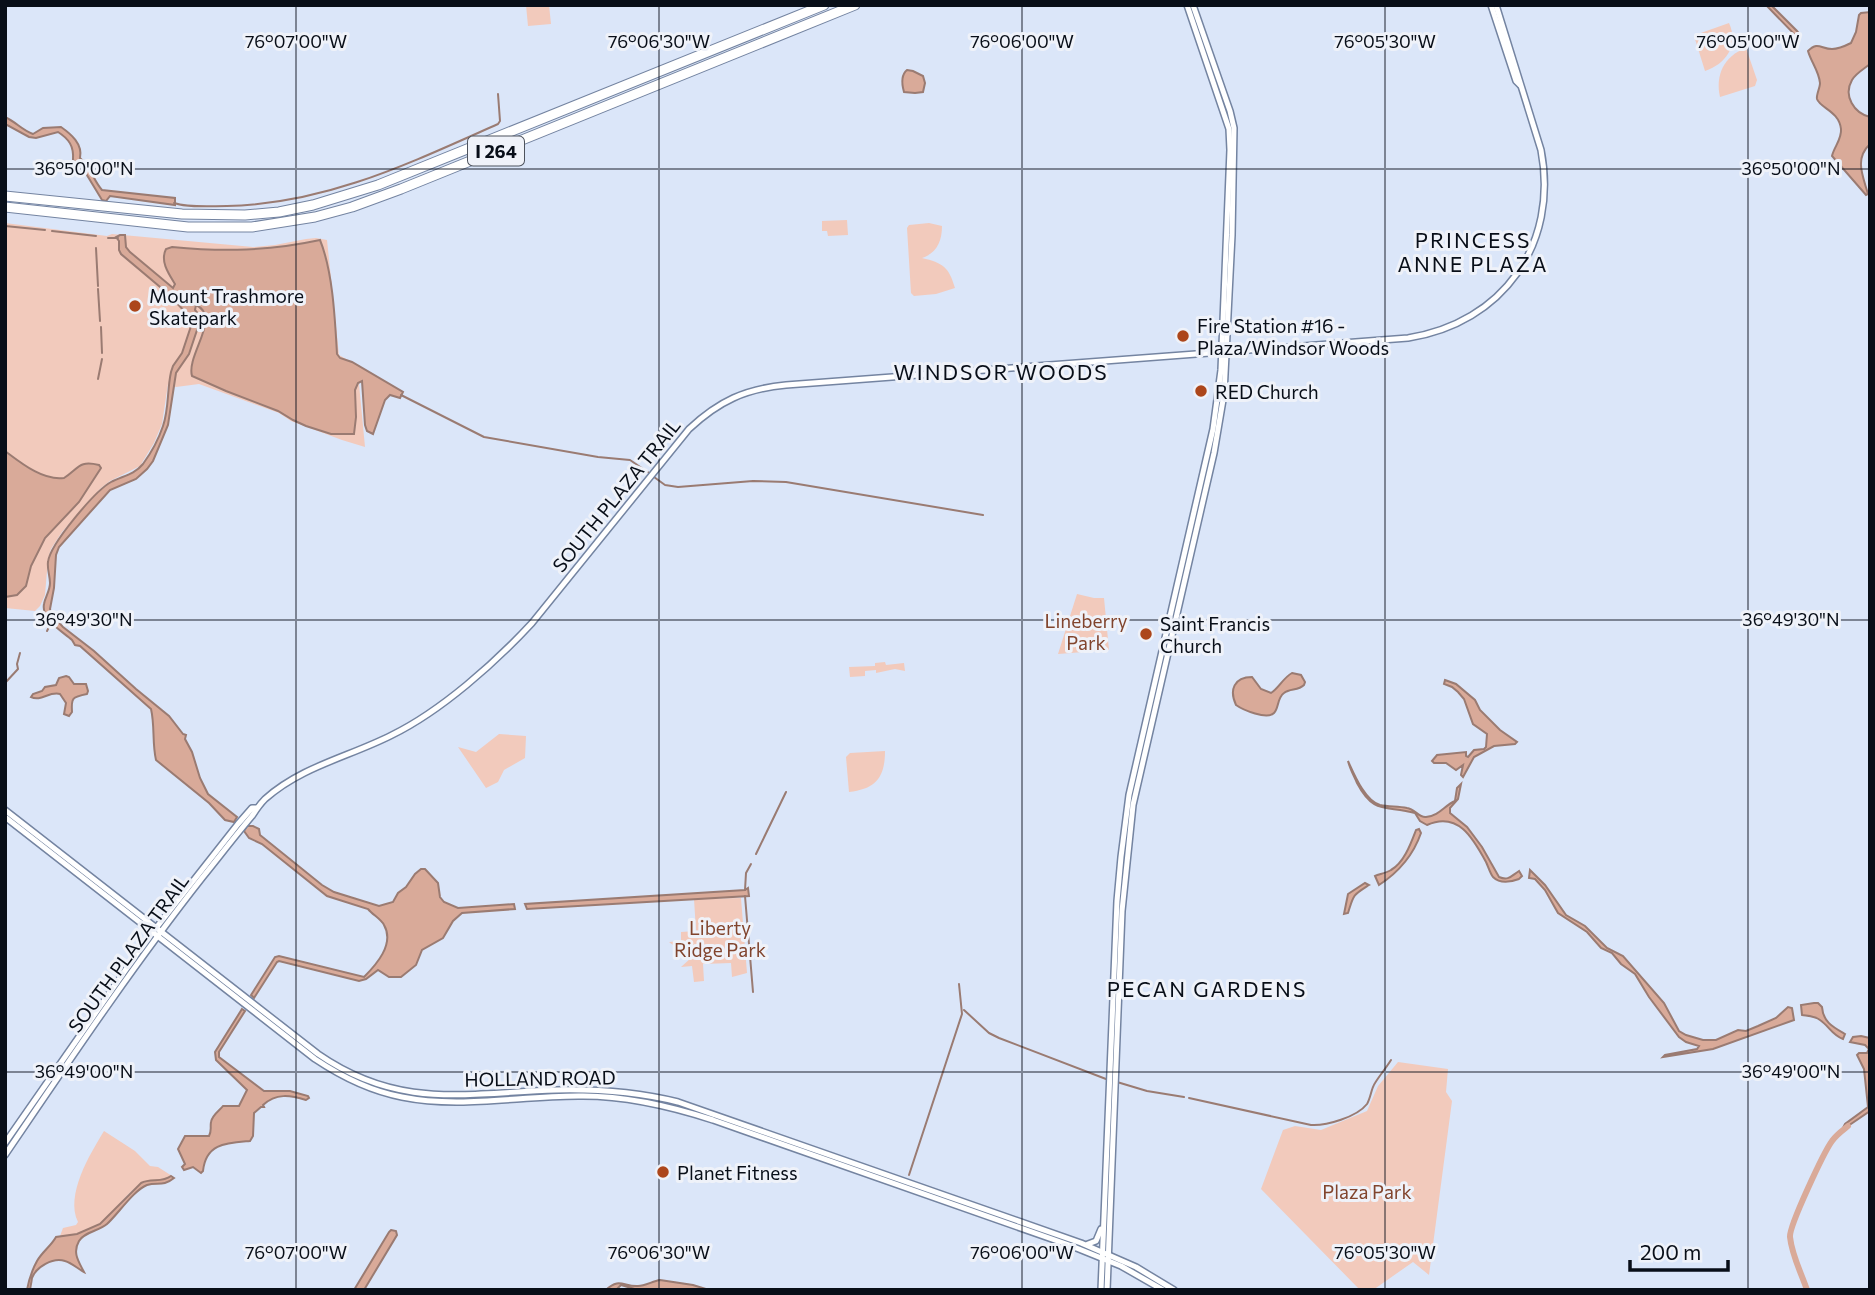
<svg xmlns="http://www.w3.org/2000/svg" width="1875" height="1295" font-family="Commissioner,sans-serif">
<rect width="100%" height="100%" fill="#dbe6f9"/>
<g fill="#f2cabc">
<polygon points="526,5 549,5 551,24 528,26"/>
<path d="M 1729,23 C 1739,45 1726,64 1705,71 L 1695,39 L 1698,34 Z"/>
<path d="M 1746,48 L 1757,80 L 1755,86 L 1720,97 C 1715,75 1724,56 1746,48 Z"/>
<polygon points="847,220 848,235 828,236 827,231 822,231 822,221"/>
<polygon points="5,223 107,236 112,234 253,247 275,245 306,239 316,238 327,240 339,355 364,369 359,384 365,447 342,440 291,421 279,413 199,384 176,387 168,384 162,424 154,443 140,466 110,481 101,488 62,532 51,549 48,559 45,595 40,606 35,611 5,608"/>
<path d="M 929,223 L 942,226 C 942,241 937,253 922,258 C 943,263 949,267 955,288 L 936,294 L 914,296 L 911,293 L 907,228 L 909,225 Z"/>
<polygon points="1077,594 1094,598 1104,598 1109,650 1058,654"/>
<polygon points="885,662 886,665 904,663 905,671 895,669 876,673 876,670 865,671 865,676 850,677 849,667 875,666 875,663"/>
<polygon points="499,734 526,736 525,758 504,770 498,782 486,788 458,747 476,752"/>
<path d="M 885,751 C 885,777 876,789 849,792 L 846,757 L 850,753 Z"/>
<polygon points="741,898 747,973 732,977 731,963 703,964 704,981 694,982 692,966 681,967 691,958 669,942 681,941 681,932 696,931 694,899"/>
<polygon points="1398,1062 1448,1069 1446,1092 1452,1101 1429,1275 1413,1262 1373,1290 1360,1290 1261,1189 1283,1130 1295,1126 1321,1130 1367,1111 1378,1086"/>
<path d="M 104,1131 L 135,1151 L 150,1166 L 158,1167 L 172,1176 C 163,1183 155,1179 146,1182 C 127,1189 116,1212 101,1223 C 90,1232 74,1235 60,1236 L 63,1228 L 76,1225 L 78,1222 C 65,1195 90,1154 104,1131 Z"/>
</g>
<g fill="#d9aa99" stroke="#9a7b72" stroke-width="2">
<polygon points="1766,5 1771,5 1797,31 1800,35 1796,36"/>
<path d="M 1870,12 L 1870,64 C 1864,69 1856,73 1852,80 C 1843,96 1854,113 1870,117 L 1870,144 C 1854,159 1863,176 1868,194 L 1866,195 L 1832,156 C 1834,147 1842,139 1841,129 C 1839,111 1820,108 1817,99 C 1816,95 1820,88 1820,83 C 1819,71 1811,62 1808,51 C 1818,41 1821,49 1832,49 C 1838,49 1845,46 1851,43 L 1856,32 L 1859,15 L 1861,13 Z"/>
<path d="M 907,70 L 913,71 L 923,76 L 925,83 L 923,92 L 915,93 L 904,92 C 902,85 901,75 907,70 Z"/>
<path d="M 5,117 C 16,122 22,130 33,134 L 43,128 L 61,127 C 71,134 83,144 80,158 C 91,167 93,180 102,190 L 175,198 L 175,205 L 110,196 L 106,201 L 102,200 L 82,167 L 73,160 C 74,146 69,139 58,132 L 36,138 L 29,137 L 5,124 Z"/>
<path d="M 120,235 L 125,235 L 126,247 L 130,252 L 173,288 L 175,284 C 168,273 160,261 166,249 L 172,247 C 224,252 269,251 320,240 C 333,272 335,320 337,354 L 340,358 L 352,362 L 403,392 L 400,398 L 390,395 L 385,400 L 373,434 L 367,431 L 365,425 L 362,381 L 358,383 L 355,390 L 356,417 L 354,434 L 331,434 L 306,426 L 293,420 L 278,411 L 226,391 L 192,376 C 186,355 222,317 196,305 L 195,310 L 200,316 L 199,324 L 189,354 L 176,373 L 168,425 L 153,461 L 147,469 L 136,479 L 110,490 L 59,547 L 56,555 L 54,588 L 50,609 L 51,614 L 63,627 L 94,651 L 136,689 L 169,716 L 183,734 L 186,735 L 185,739 L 192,752 L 200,778 L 208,794 L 237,817 L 234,822 L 225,820 L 209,803 L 156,760 C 152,743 155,726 151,709 L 80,646 L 75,645 L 72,640 C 62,631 41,620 44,604 C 45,597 50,591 50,583 C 50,576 47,569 48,562 C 50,544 95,491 111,482 C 122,476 134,475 143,464 C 151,453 159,438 163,426 C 169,409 167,390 171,372 L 173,366 L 182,353 L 193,320 L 166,292 L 121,254 L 119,250 L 119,241 L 116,237 Z"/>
<path d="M 5,451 C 21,463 43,481 64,478 C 79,468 79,460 99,465 L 101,468 L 79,502 L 45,538 L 31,566 L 26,586 L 17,595 L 5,597 Z"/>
<path d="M 1292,673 L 1301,675 L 1305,682 L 1304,685 C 1298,691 1290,688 1284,693 C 1277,698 1279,708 1274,713 C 1267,720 1243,710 1236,705 C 1229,690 1234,677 1252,677 L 1261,689 L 1271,693 C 1279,688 1283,678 1292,673 Z"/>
<path d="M 66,676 L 69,677 L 74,684 L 86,684 L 88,691 L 87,694 C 72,697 71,698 72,712 L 69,716 L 64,714 L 66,703 L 60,694 C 49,691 41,702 31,697 L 33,694 L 42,691 L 45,687 L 56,685 L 59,678 Z"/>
<polygon points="1445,680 1456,684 1475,700 1480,710 1500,730 1517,742 1515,744 1494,746 1474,757 1463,777 1461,775 1463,765 1456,770 1446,763 1434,763 1432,761 1437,755 1466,752 1466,756 1468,757 1474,750 1484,749 1486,747 1487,734 1473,724 1464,699 1458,692 1452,687 1444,684"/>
<path d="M 1348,761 C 1354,774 1365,801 1380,805 C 1389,807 1398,806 1407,808 C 1415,809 1419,818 1426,817 C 1439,816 1445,805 1455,801 L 1457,788 L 1461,784 L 1458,799 L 1450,808 L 1450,813 L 1467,827 L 1482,847 L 1499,877 C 1509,881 1511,876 1519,871 L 1522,876 L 1519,879 C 1511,882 1500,884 1493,877 C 1490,873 1488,866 1486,862 C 1473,838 1458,811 1427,825 L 1420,821 L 1415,813 C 1385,805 1374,815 1357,783 C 1354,776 1350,769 1348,761 Z"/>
<path d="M 247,826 L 253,826 L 259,829 L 260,835 L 322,885 L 334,892 L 379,906 L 393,902 L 398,893 L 406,887 L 415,874 L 421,869 L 425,869 L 438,883 L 440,897 L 444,902 L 458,908 L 514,904 L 515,909 L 462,913 L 453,921 L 443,938 L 422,950 L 416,965 L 401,977 L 389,977 L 378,970 L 366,979 L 359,981 L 279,961 L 277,962 L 254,998 L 251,995 L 275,957 L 279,956 L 364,977 C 376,965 395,944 384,925 C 381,919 373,915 368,909 L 327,896 L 262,844 L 249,838 L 244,831 Z"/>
<path d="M 1419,829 L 1421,833 C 1413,856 1399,872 1379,885 L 1375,876 C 1380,874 1386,873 1391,870 C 1404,863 1411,843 1416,830 Z"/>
<polygon points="1530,870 1545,885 1566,915 1585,926 1607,948 1623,956 1664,1003 1679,1031 1686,1035 1703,1040 1716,1040 1738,1030 1746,1031 1758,1026 1776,1018 1788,1007 1792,1008 1794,1020 1713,1049 1663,1057 1665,1055 1697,1049 1699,1046 1686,1042 1679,1037 1649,997 1635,974 1621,964 1612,953 1601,948 1587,932 1558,913 1545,890 1535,879 1529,878"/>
<path d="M 1365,883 L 1369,885 C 1352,896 1354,894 1348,913 L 1344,914 L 1348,894 Z"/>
<polygon points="748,888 749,896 527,909 525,904 745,890"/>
<path d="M 1814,1003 L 1818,1003 L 1822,1007 C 1823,1022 1833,1027 1845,1034 L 1843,1039 C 1832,1035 1829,1026 1820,1020 C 1815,1016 1808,1016 1802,1015 L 1801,1005 Z"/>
<path d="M 242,1009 L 245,1011 L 219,1052 L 219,1057 L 264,1091 L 290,1091 L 308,1096 L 309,1098 L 306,1100 C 290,1095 276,1093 263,1105 L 264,1107 L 261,1107 L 254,1113 L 253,1136 L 250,1141 C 227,1143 206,1143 203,1171 L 201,1173 L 193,1167 L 184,1170 L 182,1167 L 185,1164 L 178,1149 L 185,1136 L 209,1136 C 212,1130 210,1128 211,1122 C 212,1115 219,1111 223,1106 L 239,1106 L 247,1090 L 216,1060 L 215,1052 Z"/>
<polygon points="1861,1036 1870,1038 1870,1111 1842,1130 1845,1124 1868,1107 1864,1069 1857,1055 1859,1053 1867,1053 1869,1049 1865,1045 1850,1042 1853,1037"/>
<path d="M 171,1176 L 174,1178 C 163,1187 158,1182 147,1185 C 134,1190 118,1214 107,1224 C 99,1231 84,1232 79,1241 C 72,1253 79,1262 84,1272 C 78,1269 72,1263 65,1261 C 53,1257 36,1267 32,1278 C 32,1279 30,1289 30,1290 L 27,1290 C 29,1279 32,1270 37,1261 C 42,1252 51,1246 56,1237 L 77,1234 L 100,1224 L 141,1183 C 151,1178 162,1183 171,1176 Z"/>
<polygon points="391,1230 396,1231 397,1235 364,1290 354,1290 389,1232"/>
<path d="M 660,1280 L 693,1285 L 709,1290 L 638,1290 L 621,1285 L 616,1290 L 606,1290 C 619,1277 624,1287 638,1286 C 645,1286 653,1281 660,1280 Z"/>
</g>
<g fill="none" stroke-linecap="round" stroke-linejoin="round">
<g stroke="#9a7b72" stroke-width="2">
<path d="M 174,203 C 190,208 210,206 227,206 C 326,204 410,163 498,124 L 500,121 L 498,94"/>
<polyline points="5,226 45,230"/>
<polyline points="52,231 96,236"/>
<polyline points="108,238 118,238"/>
<polyline points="96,248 98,286"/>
<polyline points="98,289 100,321"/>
<polyline points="101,327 102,353"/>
<polyline points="98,379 102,359"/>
<polyline points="401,395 484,437 598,457 630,460 649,473"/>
<polyline points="654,477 665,485 678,487 753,481 786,482 983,515"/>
<polyline points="47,631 51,623"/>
<polyline points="5,683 18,669 17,664 20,653"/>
<polyline points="756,854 786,792"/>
<polyline points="745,890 746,873 751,864"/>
<polyline points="745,896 753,992"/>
<polyline points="964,1010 989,1033 999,1038 1106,1079"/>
<polyline points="1117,1082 1147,1091 1184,1097"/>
<path d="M 1189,1098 L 1311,1125 C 1326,1126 1357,1117 1367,1104 C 1371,1097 1371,1089 1375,1083 C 1380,1075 1386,1068 1391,1060"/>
<polyline points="909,1175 962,1014 959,984"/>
</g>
<path stroke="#d9aa99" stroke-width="6" d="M 1807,1290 C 1801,1272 1792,1256 1790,1237 C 1789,1226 1824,1152 1832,1141 C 1836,1135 1843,1130 1848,1126"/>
<g stroke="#7484a1" stroke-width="8">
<g id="secondary">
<polyline points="1491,5 1516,81 1520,85"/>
<path d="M 5,810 L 318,1054 C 399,1110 465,1093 556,1090 C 597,1089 637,1092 678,1102 L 1081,1243 L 1136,1267 L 1174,1290"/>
<path d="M 5,817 L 315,1059 C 342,1077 370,1091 402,1097 C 461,1109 523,1095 583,1096 C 628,1096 670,1106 713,1120 L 1069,1245 L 1121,1266 L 1163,1290"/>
<polyline points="5,1143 145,942 238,824 252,808 256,808"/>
<path d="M 5,1155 C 69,1061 132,967 202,878 C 219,857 235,836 252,816 C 256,810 259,805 265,799 C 302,766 349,757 392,735 C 441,711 495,663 532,623 L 689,429 C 719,401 745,389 786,385 L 1408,338 C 1503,323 1559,244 1541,150 L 1496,5"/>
<polyline points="1088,1244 1096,1241 1101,1229"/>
<polyline points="1101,1290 1117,901 1121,857 1129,795 1213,429 1221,370 1230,150 1229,129 1187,5"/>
<polyline points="1107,1290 1122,911 1133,805 1214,453 1224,394 1232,235 1234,128 1230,111 1193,5"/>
</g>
</g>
<g stroke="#7484a1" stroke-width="11">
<g id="motorway">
<polyline points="5,196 182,214 245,215 279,212 313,205 378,185 824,5"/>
<polyline points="5,207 188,227 252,227 315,217 352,207 401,189 855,5"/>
</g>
</g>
<use href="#secondary" stroke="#fff" stroke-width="5"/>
<use href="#motorway" stroke="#fff" stroke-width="9"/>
</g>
<path fill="none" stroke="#080e18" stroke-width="2" stroke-opacity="0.45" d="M 296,5 L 296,1290M 659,5 L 659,1290M 1022,5 L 1022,1290M 1385,5 L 1385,1290M 1748,5 L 1748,1290M 5,169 L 1870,169M 5,620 L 1870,620M 5,1072 L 1870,1072"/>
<g fill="#ac461b" stroke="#eff2f9" stroke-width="2.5">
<circle cx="135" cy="306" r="7"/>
<circle cx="1183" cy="336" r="7"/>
<circle cx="1201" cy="391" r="7"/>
<circle cx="1146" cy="634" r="7"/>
<circle cx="663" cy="1172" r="7"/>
</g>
<g text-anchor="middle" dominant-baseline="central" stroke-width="6" stroke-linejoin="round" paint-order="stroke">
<rect fill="#eff2f9" stroke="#4d525c" stroke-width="2" x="468" y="136.5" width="56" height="29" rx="5"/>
<g font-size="18" font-weight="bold" fill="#080e18">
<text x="496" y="151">I 264</text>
</g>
<g font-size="19" fill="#080e18" stroke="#eff2f9" text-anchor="start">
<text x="149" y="295">Mount Trashmore<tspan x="149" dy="22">Skatepark</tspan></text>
<text x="1197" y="325">Fire Station #16 -<tspan x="1197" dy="22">Plaza/Windsor Woods</tspan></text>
<text x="1215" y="391">RED Church</text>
<text x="1160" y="623">Saint Francis<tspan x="1160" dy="22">Church</tspan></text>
<text x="677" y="1172">Planet Fitness</text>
</g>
<g font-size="19" fill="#080e18" stroke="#eff2f9">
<text transform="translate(616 495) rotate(-51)">SOUTH PLAZA TRAIL</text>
<text transform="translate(128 953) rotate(-54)">SOUTH PLAZA TRAIL</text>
<text transform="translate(540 1078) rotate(-1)">HOLLAND ROAD</text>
</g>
<g font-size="19" fill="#81442d" stroke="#eff2f9">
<text x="1086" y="620">Lineberry<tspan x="1086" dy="22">Park</tspan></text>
<text x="720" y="927">Liberty<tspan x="720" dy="22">Ridge Park</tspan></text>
<text x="1367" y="1191">Plaza Park</text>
</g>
<g font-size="21" letter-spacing="2" fill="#080e18" stroke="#eff2f9">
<text x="1473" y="239">PRINCESS<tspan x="1473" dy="24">ANNE PLAZA</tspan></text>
<text x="1001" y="371">WINDSOR WOODS</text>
<text x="1207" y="988">PECAN GARDENS</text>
</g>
</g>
<g font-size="18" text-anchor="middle" fill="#080e18" stroke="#eff2f9" stroke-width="6" stroke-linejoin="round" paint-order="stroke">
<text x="296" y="48">76°07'00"W</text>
<text x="659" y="48">76°06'30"W</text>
<text x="1022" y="48">76°06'00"W</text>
<text x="1385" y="48">76°05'30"W</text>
<text x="1748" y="48">76°05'00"W</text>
<text x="84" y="175">36°50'00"N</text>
<text x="1791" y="175">36°50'00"N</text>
<text x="84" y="626">36°49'30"N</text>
<text x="1791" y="626">36°49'30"N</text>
<text x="84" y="1078">36°49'00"N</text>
<text x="1791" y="1078">36°49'00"N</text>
<text x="296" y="1259">76°07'00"W</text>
<text x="659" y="1259">76°06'30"W</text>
<text x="1022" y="1259">76°06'00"W</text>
<text x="1385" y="1259">76°05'30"W</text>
</g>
<rect width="1875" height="1295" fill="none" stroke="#080e18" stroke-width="14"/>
<path d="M1630 1260v10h98v-10" fill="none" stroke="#080e18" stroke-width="3.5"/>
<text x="1640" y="1260" font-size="21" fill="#080e18" stroke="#eff2f9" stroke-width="5" paint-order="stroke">200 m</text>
</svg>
